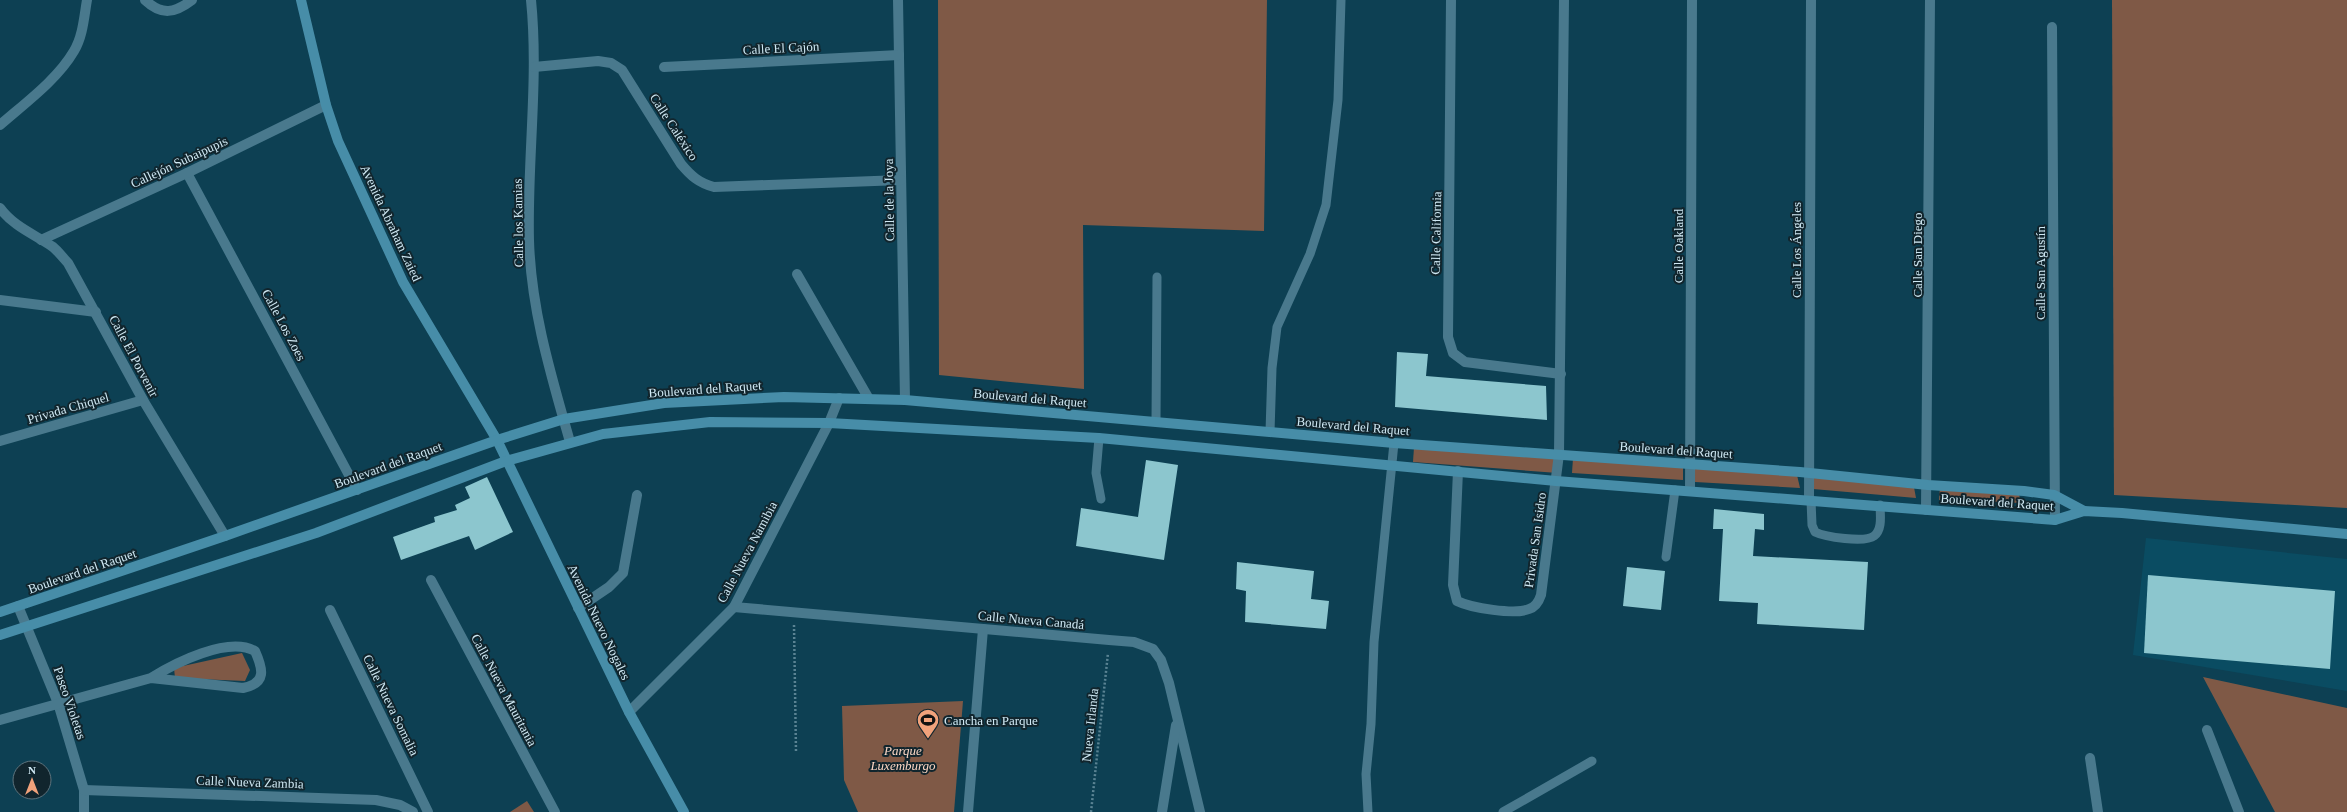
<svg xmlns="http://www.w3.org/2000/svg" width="2347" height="812" font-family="Georgia,serif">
<rect width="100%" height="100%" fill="#0d4053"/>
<polygon fill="#0a4c62" points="2146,538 2347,559 2347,691 2133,655"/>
<g fill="#7f5946">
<polygon points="938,0 1267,0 1264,231 1083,225 1084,389 939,375"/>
<polygon points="2112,0 2347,0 2347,508 2114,495"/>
<polygon points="1414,447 1559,457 1558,473 1413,462"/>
<polygon points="1573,458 1683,467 1683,480 1572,473"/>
<polygon points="1695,468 1797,475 1800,488 1695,482"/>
<polygon points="1812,475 1913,482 1916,498 1813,489"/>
<polygon points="1940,487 2018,490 2021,503 1939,500"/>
<polygon points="242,653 250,670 245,681 175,678 174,668"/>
<polygon points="2203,677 2347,708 2347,812 2275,812"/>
<polygon points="963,701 954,812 858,812 844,780 842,706"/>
<polygon points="527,801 534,812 510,812"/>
</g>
<g fill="#8cc6ce">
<polygon points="1397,352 1428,354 1426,376 1546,386 1547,420 1395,407"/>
<polygon points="1146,460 1178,465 1164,560 1076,546 1081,508 1138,517"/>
<polygon points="487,477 513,532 475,550 469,536 401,560 393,537 435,522 434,517 457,510 455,505 470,498 465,487"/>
<polygon points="1714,509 1764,514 1764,530 1755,529 1753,556 1868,562 1864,630 1757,624 1758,603 1719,601 1723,529 1713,529"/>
<polygon points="1237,562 1314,571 1311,599 1329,601 1326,629 1245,622 1246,591 1236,589"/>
<polygon points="1627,567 1665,571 1661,610 1623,606"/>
<polygon points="2148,575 2335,591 2330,669 2144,653"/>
</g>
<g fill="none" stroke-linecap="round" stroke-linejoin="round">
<g stroke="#5a8393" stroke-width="2.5" stroke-dasharray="2 2" stroke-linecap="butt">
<polyline points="794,625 796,752"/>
<polyline points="1091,812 1108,653"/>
</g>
<g stroke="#49798d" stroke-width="9">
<polyline points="1156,421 1157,277"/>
<polyline points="1270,432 1272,368 1277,327 1310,254 1326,205 1338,100 1341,0"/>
<polyline points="1099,438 1096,473 1101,499"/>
<path d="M 1811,500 L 1812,525 L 1815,532 C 1825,537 1865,543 1874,536 C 1883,529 1880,514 1880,505"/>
<polyline points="1666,557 1675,490"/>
<polyline points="1368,812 1366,774 1371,724 1374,642 1394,443"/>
<polyline points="1503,812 1592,761"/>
</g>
<g stroke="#49798d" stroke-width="10">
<path d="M 145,0 C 162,16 175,13 192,0"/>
<path d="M 531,0 C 539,80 527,160 529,240 C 531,310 551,375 570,442"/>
<polyline points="898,0 905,400"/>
<polyline points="1451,0 1448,337 1453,353 1465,362 1561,374"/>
<polyline points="2052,27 2055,520"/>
<path d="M 534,67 L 598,61 L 611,63 L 622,70 L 681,164 C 691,176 699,183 714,187 L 901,180"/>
<polyline points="664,67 899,55"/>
<path d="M 0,125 C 25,103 57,80 74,51 C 83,36 84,17 87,0"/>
<polyline points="187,173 357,490"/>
<path d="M 0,208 C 14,227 34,234 53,247 C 58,251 63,258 68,263 L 143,400 L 225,536"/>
<polyline points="41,240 187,173 326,105"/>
<polyline points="797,274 869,399"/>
<polyline points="0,300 96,312"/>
<polyline points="0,441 143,400"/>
<path d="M 1458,471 L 1453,585 L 1457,601 C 1471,608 1515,615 1529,609 C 1536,607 1539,601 1541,595 L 1559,454 L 1564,0"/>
<polyline points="1690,491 1692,0"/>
<polyline points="1809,500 1811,0"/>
<polyline points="1926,510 1930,0"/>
<polyline points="431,580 555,812"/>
<polyline points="18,606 58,703 84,790 84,812"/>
<polyline points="734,607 1109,640 1134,642 1153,649 1161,660 1169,683 1200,812"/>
<polyline points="578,608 609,587 623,573 637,495"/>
<polyline points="330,610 428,812"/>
<polyline points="629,712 734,607 829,423 839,398"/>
<path d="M 0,720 L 151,678 C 175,663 228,636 255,651 C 263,669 267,683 243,688 L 151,678"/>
<polyline points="2207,730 2239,812"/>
<polyline points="2090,758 2098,812"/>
<polyline points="84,790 376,800 400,805 413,812"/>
<polyline points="968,812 983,629"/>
<polyline points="1162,812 1176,725"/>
</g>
<g stroke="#478da8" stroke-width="10">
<polyline points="301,0 326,105 338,141 403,282 497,440 629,712 684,812"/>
<polyline points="0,612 225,536 497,440 564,419 664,403 784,397 905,400 1394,443 1800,472 1928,485 2024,491 2054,495 2084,511"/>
<polyline points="0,635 316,533 506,461 603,434 710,422 829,423 1099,438 1556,481 2055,520 2084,511 2122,513 2347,534"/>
</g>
</g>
<defs>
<g id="stadium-pin" transform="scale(1.15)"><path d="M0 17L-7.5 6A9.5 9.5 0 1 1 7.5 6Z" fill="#f1a27b" stroke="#11252d"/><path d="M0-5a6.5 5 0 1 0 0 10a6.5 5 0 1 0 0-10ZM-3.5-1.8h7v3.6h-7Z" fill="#111"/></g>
</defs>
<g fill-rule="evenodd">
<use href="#stadium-pin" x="928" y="720"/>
</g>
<g text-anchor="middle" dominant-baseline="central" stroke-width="4" stroke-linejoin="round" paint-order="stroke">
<g font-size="13" fill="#d0e9f4" stroke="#11252d">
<text transform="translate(781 48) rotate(-3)">Calle El Cajón</text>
<text transform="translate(674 127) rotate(57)">Calle Caléxico</text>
<text transform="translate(179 162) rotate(-25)">Callejón Subaipupis</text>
<text transform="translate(889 200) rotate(-91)">Calle de la Joya</text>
<text transform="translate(391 223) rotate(65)">Avenida Abraham Zaied</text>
<text transform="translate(518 223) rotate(-91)">Calle los Kamias</text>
<text transform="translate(1436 233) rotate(-89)">Calle California</text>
<text transform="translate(1678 246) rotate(-90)">Calle Oakland</text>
<text transform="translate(1796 250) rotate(-90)">Calle Los Ángeles</text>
<text transform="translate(1917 255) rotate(-90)">Calle San Diego</text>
<text transform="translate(2040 273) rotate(-90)">Calle San Agustín</text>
<text transform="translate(284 325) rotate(62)">Calle Los Zoes</text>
<text transform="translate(134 356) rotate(62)">Calle El Porvenir</text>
<text transform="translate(705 389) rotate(-4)">Boulevard del Raquet</text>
<text transform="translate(1030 398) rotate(5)">Boulevard del Raquet</text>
<text transform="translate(68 408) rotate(-16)">Privada Chiquel</text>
<text transform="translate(1353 426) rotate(5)">Boulevard del Raquet</text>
<text transform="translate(1676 450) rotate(4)">Boulevard del Raquet</text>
<text transform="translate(388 465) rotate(-20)">Boulevard del Raquet</text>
<text transform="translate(1997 502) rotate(4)">Boulevard del Raquet</text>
<text transform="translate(1535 540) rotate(-82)">Privada San Isidro</text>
<text transform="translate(747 552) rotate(-62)">Calle Nueva Namibia</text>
<text transform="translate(82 571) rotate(-19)">Boulevard del Raquet</text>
<text transform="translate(1031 620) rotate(5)">Calle Nueva Canadá</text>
<text transform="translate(599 622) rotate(64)">Avenida Nuevo Nogales</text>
<text transform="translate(504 690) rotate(62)">Calle Nueva Mauritania</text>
<text transform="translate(70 703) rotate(71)">Paseo Violetas</text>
<text transform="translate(391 705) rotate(64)">Calle Nueva Somalia</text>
<text transform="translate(1090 725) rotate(-84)">Nueva Irlanda</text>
<text transform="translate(250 782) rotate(2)">Calle Nueva Zambia</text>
</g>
<g font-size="13" fill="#d0e9f4" stroke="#11252d" text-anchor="start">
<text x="944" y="720">Cancha en Parque</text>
</g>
<g font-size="13" font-style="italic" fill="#fbd6c4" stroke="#11252d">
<text x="903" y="750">Parque<tspan x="903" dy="15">Luxemburgo</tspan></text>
</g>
</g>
<g transform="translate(32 780)"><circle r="19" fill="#11252d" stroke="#5d737d"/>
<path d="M0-3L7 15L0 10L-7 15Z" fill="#f1a27b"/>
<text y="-6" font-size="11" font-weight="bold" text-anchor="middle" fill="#d0e9f4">N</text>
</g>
</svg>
